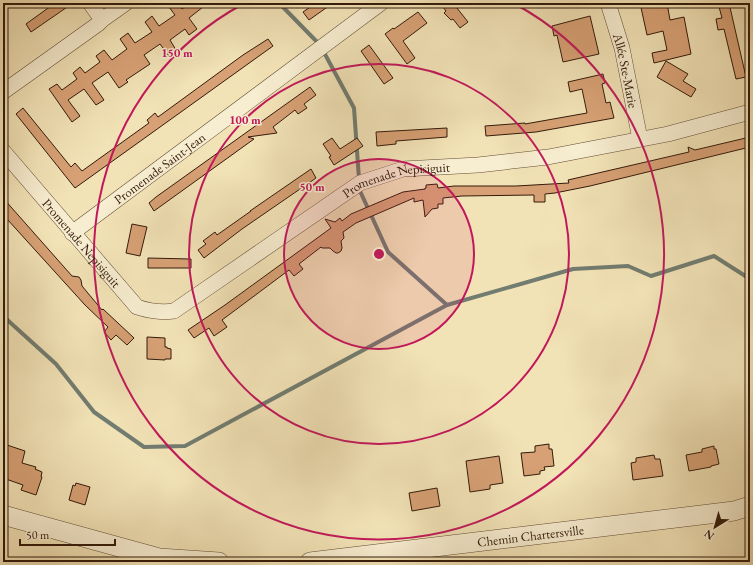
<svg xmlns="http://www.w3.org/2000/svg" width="753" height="565" font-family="'EB Garamond',serif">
<rect width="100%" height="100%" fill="#f2e3b7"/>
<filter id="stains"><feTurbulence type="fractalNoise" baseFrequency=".005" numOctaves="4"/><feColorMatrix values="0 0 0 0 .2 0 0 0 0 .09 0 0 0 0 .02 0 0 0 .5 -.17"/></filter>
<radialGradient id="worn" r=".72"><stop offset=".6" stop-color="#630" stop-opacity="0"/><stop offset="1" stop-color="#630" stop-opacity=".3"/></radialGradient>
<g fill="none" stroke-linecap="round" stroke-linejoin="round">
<g stroke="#727c70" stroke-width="4">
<polyline points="279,3 320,45 354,108 359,179"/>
<polyline points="360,188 360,191 388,252 447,305"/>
<polyline points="3,316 56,364 94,412 144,447 185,446 447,305 573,269 628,266 651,276 714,256 750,279"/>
</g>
</g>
<g fill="#d7a175" stroke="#331a0a">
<polygon points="55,3 73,3 31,32 26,24"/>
<polygon points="166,3 178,3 182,9 190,3 208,3 189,18 197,29 189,35 185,29 170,40 176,50 169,56 160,44 144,55 150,64 126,80 128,82 119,88 108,72 92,83 104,100 96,105 84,89 68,100 80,116 72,122 49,89 57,84 62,90 77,79 73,73 80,67 85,73 100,62 96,56 104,50 112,60 127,49 120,39 128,33 135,43 152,32 145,22 152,16 159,26 175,15"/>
<polygon points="316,3 333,3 309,20 303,12"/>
<polygon points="440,3 453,3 468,22 460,28 453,19 451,20 444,13 446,11"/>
<polygon points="640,3 667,3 670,20 684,17 691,54 654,63 652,53 667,50 663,31 647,35"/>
<polygon points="718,3 729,3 746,77 736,79 724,29 718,30 716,19 722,18"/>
<polygon points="418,12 427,23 403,41 415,58 407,64 385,34 393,28 394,29"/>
<polygon points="590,16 599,54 563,62 557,35 554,36 552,26"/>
<polygon points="268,39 273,46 75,188 16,114 23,108 71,167 75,163 82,171 149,123 147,120 155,113 158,117 243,55"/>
<polygon points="369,45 393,78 384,84 361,51"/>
<polygon points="666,61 688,74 683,81 696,89 691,97 657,77"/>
<polygon points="603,74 605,83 602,84 606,103 610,102 614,118 536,132 486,136 485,126 525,123 525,124 587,113 582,89 570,92 568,82"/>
<polygon points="310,87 316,95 304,104 307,108 298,114 295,110 273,127 277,133 248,137 254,139 154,211 149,203 156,197"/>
<polygon points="447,128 447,137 396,141 396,144 377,146 376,132"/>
<polygon points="750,137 750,147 590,186 555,193 545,194 545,202 534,202 534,195 462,196 443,198 443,204 438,204 438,208 432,209 425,217 423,200 414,202 414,198 356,223 343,232 344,238 341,241 342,248 341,251 338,253 336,253 333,251 330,248 322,248 321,247 299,264 303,269 294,276 289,270 222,320 227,327 214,336 209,328 194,338 188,330 225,305 331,228 325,219 335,222 340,218 342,221 351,214 403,192 425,189 425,188 426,188 426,185 437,184 438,188 454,186 516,186 569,183 568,180 689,152 688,147 695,150"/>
<polygon points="332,138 340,149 357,138 363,146 334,165 329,157 331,156 323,144"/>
<polygon points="311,169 316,178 242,229 204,258 198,250 206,244 203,241 215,232 217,235 251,211 250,211"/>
<polygon points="3,198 72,276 79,277 81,280 82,286 102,310 103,309 134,338 127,345 116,335 111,340 104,332 108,327 85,305 7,219 3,213"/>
<polygon points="132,224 147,227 140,256 126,253"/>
<polygon points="148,258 191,259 191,268 148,268"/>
<polygon points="147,337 165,338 165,347 167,347 167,348 171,349 171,359 165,359 165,360 147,359"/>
<polygon points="549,444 549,449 552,449 554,466 544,467 545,470 540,471 540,474 524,476 521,453 535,452 535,446"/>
<polygon points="7,445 25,451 22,463 36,467 35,469 42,472 41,477 42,477 36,495 21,490 23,485 3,478 3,448 5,448"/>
<polygon points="714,446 714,449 716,449 719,464 711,466 711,467 689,471 686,455 702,452 702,449"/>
<polygon points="654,455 655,459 660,459 663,476 633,480 631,463 636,462 636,458"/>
<polygon points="499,456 503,483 490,485 490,489 470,492 466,461"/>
<polygon points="76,483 90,487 85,505 69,500 73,485 75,486"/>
<polygon points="437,488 440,506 412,511 409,493"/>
</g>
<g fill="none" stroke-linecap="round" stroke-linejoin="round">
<g stroke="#634c35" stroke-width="16">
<g id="minor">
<polyline points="90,3 102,20"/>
<path id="s1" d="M 608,3 L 622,48 L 640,139"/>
<polyline points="3,92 98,24 102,20 126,3"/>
<path id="s2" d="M 3,151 L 137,307 C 149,311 160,313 174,311 L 360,183 L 403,169 L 478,165 L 548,157 L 668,134 L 750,112"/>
<path id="s3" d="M 72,233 L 381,3"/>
</g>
</g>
<g stroke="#634c35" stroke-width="20">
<g id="tertiary">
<polyline points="3,515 159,558 219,562"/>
<path id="s4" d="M 310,562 L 734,511 L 750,506"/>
</g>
</g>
<use href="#minor" stroke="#f7edd0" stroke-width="15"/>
<use href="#tertiary" stroke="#f7edd0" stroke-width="19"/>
</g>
<circle cx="379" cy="254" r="95" fill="#c2185b" fill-opacity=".12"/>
<g fill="none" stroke="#c2185b" stroke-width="2">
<circle cx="379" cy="254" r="95"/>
<circle cx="379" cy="254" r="190"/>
<path d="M515 4A285 285 0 1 1 243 4"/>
</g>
<g text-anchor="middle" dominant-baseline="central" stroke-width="3" stroke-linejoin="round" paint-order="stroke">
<g font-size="13" fill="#331a0a" stroke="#f7edd0">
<text stroke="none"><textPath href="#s1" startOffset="70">Allée Ste-Marie</textPath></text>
<text stroke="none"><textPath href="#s3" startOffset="109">Promenade Saint-Jean</textPath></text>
<text stroke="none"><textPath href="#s2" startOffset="505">Promenade Nepisiguit</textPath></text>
<text stroke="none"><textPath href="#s2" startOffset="121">Promenade Nepisiguit</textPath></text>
<text stroke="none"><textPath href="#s4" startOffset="222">Chemin Chartersville</textPath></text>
</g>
</g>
<circle cx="379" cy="254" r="6" fill="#c2185b" stroke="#f7edd0" stroke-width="2"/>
<g font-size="12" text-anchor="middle" font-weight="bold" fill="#c2185b" stroke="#f7edd0" stroke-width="3" stroke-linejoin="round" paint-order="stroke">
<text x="177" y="57">150 m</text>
<text x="245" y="124">100 m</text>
<text x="312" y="191">50 m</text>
</g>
<rect width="753" height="565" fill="none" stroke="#f2e3b7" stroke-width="16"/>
<rect x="4" y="4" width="745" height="557" fill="none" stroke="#331a0a" stroke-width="2"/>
<rect x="8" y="8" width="737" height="549" fill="none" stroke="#331a0a"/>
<g transform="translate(715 527) rotate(217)" stroke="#f7edd0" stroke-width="3" paint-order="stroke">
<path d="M0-3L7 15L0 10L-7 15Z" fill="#331a0a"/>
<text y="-6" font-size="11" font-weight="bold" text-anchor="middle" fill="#331a0a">N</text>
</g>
<path d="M20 539v6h95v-6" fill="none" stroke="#331a0a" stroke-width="2"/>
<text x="26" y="539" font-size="12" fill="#331a0a" stroke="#f7edd0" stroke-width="3" paint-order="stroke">50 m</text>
<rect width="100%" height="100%" filter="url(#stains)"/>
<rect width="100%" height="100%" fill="url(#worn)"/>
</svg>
